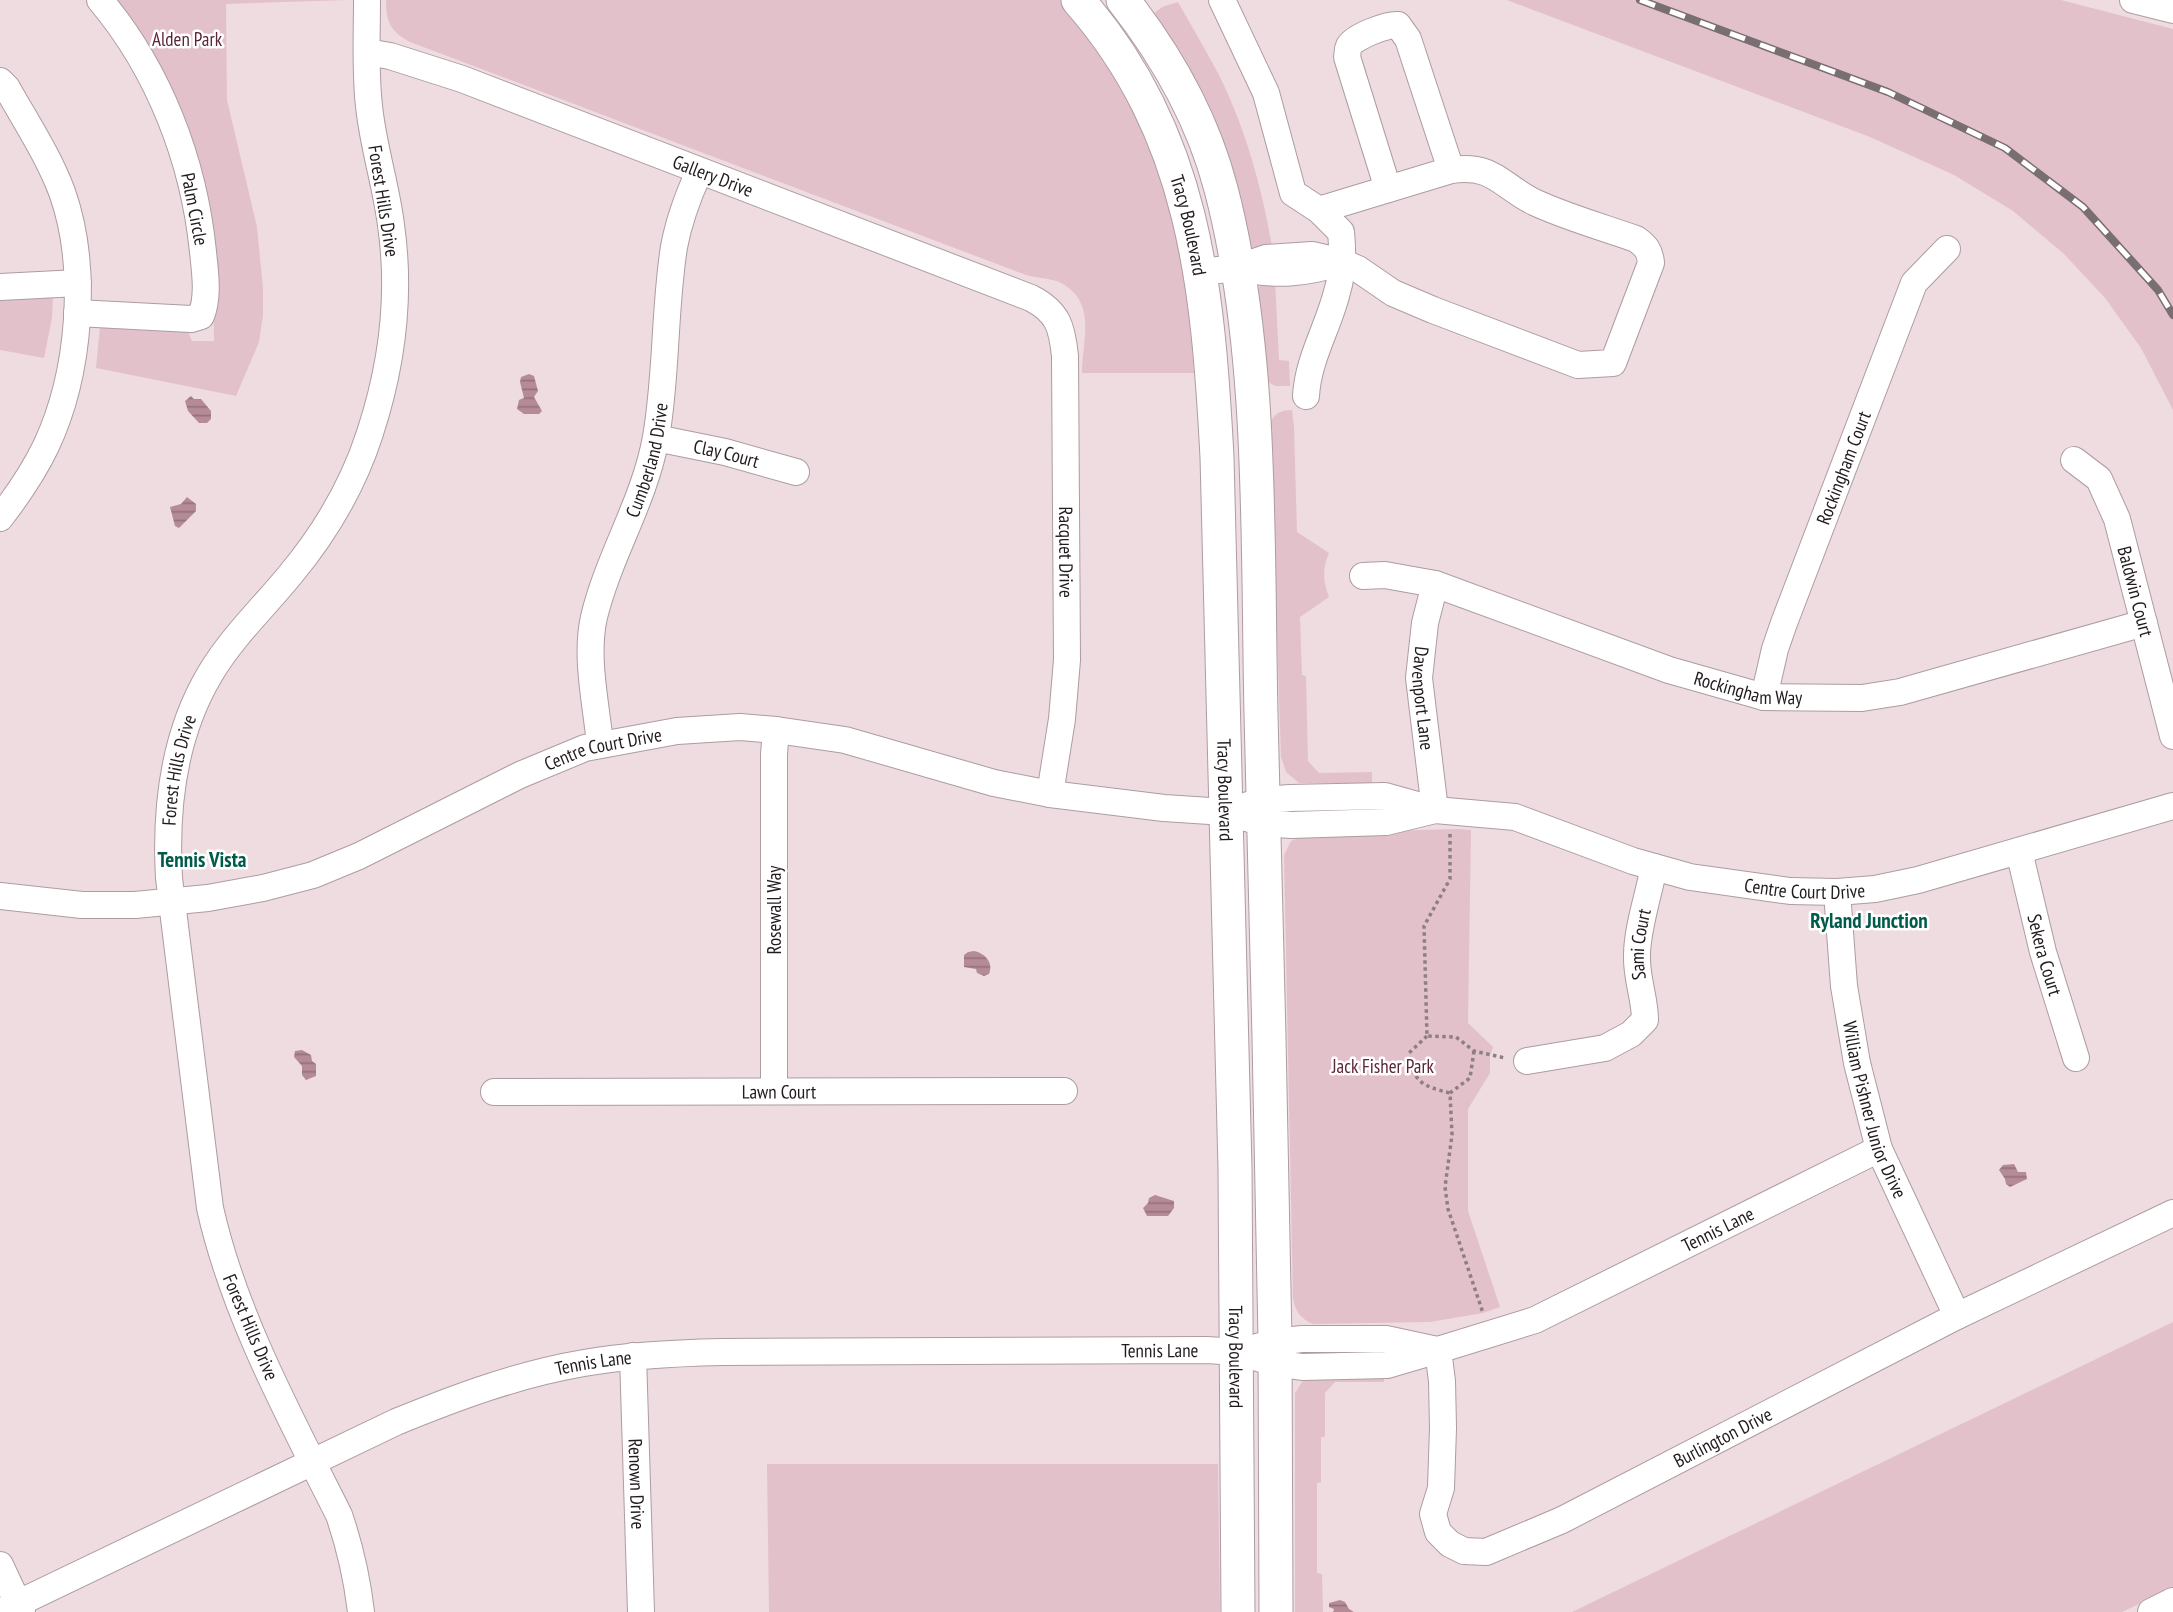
<svg xmlns="http://www.w3.org/2000/svg" width="2173" height="1612" font-family="'PT Sans Narrow',sans-serif">
<defs>
<pattern id="water-rules" width="6" height="5" patternUnits="userSpaceOnUse" patternTransform="scale(1.75)"><rect width="6" height="5" fill="#b68b98"/><path d="M0 2.5h6" fill="none" stroke="#94717b"/></pattern>
</defs>
<rect width="100%" height="100%" fill="#eedce1"/>
<g fill="#e3c1cb">
<polygon points="113,0 348,0 226,4 227,100 257,227 263,288 263,315 259,342 236,396 96,368 100,327 188,332 192,341 214,341 213,253"/>
<path d="M 386,0 L 1061,0 L 1080,21 L 1123,84 L 1164,174 L 1188,296 L 1194,373 L 1082,373 C 1082,340 1098,301 1059,282 C 1049,278 1036,278 1026,275 L 410,42 C 390,31 386,22 386,0 Z"/>
<polygon points="1507,0 2061,0 2173,29 2173,410 2141,348 2105,298 2064,254 2013,211 1954,175 1870,137"/>
<path d="M 1178,2 C 1192,27 1207,52 1220,77 C 1247,132 1263,192 1273,252 L 1249,249 L 1151,16 L 1162,7 Z"/>
<polygon points="1275,280 1279,360 1289,361 1290,386 1275,386 1268,382 1256,291 1262,283"/>
<polygon points="53,297 52,318 44,358 0,350 0,300"/>
<path d="M 1292,410 L 1294,427 L 1297,532 L 1329,553 C 1322,569 1323,581 1329,597 L 1300,617 L 1302,675 L 1306,676 L 1308,761 L 1319,773 L 1372,772 L 1372,783 L 1299,783 L 1286,772 L 1281,757 L 1270,426 C 1272,414 1280,410 1292,410 Z"/>
<path d="M 1458,829 L 1471,830 L 1468,1023 L 1493,1047 L 1490,1056 L 1490,1073 L 1468,1109 L 1468,1211 L 1500,1307 L 1483,1313 L 1430,1322 L 1313,1324 C 1301,1319 1295,1311 1293,1299 L 1284,855 L 1291,841 L 1308,833 Z"/>
<polygon points="2173,1322 2173,1588 2122,1612 1572,1612"/>
<polygon points="1384,1373 1384,1382 1335,1382 1325,1393 1325,1437 1321,1437 1321,1482 1317,1483 1317,1573 1322,1574 1323,1612 1295,1612 1295,1393 1302,1382 1312,1376"/>
<polygon points="767,1464 1218,1464 1220,1612 769,1612"/>
</g>
<g fill="url(#water-rules)">
<polygon points="529,374 534,376 538,391 534,397 542,411 539,414 524,414 517,409 519,400 524,398 520,382 521,377"/>
<polygon points="191,396 194,399 201,399 211,411 211,419 207,423 199,423 188,411 185,401"/>
<polygon points="187,497 196,504 196,511 179,528 175,526 170,507 181,504"/>
<path d="M 974,951 C 985,953 994,963 989,974 L 984,976 L 977,973 L 976,969 L 964,967 L 964,955 L 968,952 Z"/>
<polygon points="302,1050 311,1055 312,1061 316,1064 316,1076 306,1080 302,1075 302,1066 294,1057 295,1051"/>
<polygon points="2014,1164 2018,1172 2026,1172 2027,1179 2010,1187 2006,1184 2005,1179 1999,1170 2003,1165"/>
<polygon points="1155,1195 1174,1201 1174,1208 1168,1216 1147,1216 1143,1208 1148,1203 1149,1198"/>
<polygon points="1340,1600 1345,1602 1349,1609 1354,1612 1333,1612 1334,1609 1329,1607 1329,1603"/>
</g>
<g fill="none" stroke-linecap="round" stroke-linejoin="round">
<g stroke="#ad9ca1" stroke-width="28">
<g id="minor">
<path d="M 1222,0 L 1266,93 L 1293,193 L 1319,210 L 1341,232 C 1343,252 1343,273 1337,292 C 1328,328 1308,359 1306,396"/>
<polyline points="2133,0 2173,10"/>
<path id="s1" d="M 367,52 L 390,56 L 462,79 L 1031,298 C 1058,312 1062,327 1065,356 L 1067,660 L 1062,719 L 1050,794"/>
<path d="M 0,81 L 7,88 C 26,122 48,155 62,192 C 89,268 80,374 46,446 C 34,471 17,496 0,518"/>
<path d="M 1388,189 L 1347,57 C 1348,53 1347,50 1349,46 C 1355,36 1388,24 1398,25 L 1408,39 L 1451,170"/>
<path d="M 1319,210 L 1451,170 C 1494,164 1500,185 1534,202 C 1566,217 1602,227 1636,239 C 1646,246 1650,251 1651,263 L 1613,363 L 1578,365 L 1433,310 L 1393,293 L 1358,269 L 1342,262"/>
<path d="M 1200,272 L 1237,268 L 1266,258 L 1312,255 L 1342,262 C 1304,274 1276,276 1237,268"/>
<polyline points="0,287 78,283"/>
<path d="M 77,313 L 191,319 L 201,316 C 209,296 205,272 203,252 C 194,161 159,70 100,0"/>
<path id="s2" d="M 656,438 L 725,452 L 796,472"/>
<path id="s3" d="M 2074,460 L 2099,479 L 2117,519 L 2173,736"/>
<path id="s4" d="M 1363,576 L 1385,575 L 1435,584 L 1669,670 L 1764,697 L 1862,698 L 1900,692 L 2144,623"/>
<path id="s5" d="M 1435,584 L 1425,623 L 1419,678 L 1435,810"/>
<path id="s6" d="M 1764,697 L 1775,649 L 1784,623 L 1914,283 L 1947,249"/>
<path id="s7" d="M 600,744 C 596,703 585,657 594,617 C 609,555 645,500 656,437 C 667,374 664,310 674,247 C 679,220 688,196 699,172"/>
<path id="s8" d="M 1245,806 L 1263,800 L 1290,798 L 1385,796 L 1435,810 L 1515,817 L 1633,861 L 1690,877 L 1790,891 L 1837,892 L 1875,889 L 1918,880 L 2173,806"/>
<path id="s9" d="M 2019,851 L 2043,952 L 2076,1058"/>
<path id="s10" d="M 1837,892 L 1844,986 L 1857,1063 L 1879,1149 L 1957,1316"/>
<path id="s11" d="M 0,896 L 82,905 L 135,905 L 208,898 L 263,888 L 313,875 L 359,856 L 520,775 L 585,748 L 677,731 L 740,727 L 776,730 L 845,740 L 994,783 L 1050,794 L 1164,808 L 1225,812 L 1264,823 L 1291,825 L 1386,822 L 1435,810"/>
<path id="s12" d="M 1527,1061 L 1605,1048 L 1631,1034 L 1645,1020 C 1645,998 1636,978 1637,955 C 1637,929 1649,893 1654,867"/>
<polyline points="774,1091 774,754 776,730"/>
<path id="s13" d="M 494,1092 L 1064,1091"/>
<polyline points="1257,1347 1275,1342 1302,1339 1386,1339 1437,1350"/>
<path id="s14" d="M 1438,1350 L 1442,1381 L 1443,1428 L 1441,1488 L 1433,1514 L 1438,1532 L 1450,1544 L 1464,1551 L 1486,1552 L 1562,1520 L 1957,1316 L 2173,1213"/>
<path id="s15" d="M 633,1356 L 641,1612"/>
<polyline points="0,1565 22,1612"/>
<path id="s16" d="M 0,1612 L 396,1422 C 457,1397 519,1374 584,1363 C 629,1355 676,1353 722,1352 L 1207,1350 L 1237,1352 L 1275,1363 L 1302,1367 L 1387,1365 L 1438,1350 L 1535,1320 L 1879,1149"/>
<path id="s17" d="M 361,1612 C 357,1578 350,1547 339,1515 C 290,1417 234,1315 210,1208 L 169,878 C 165,807 173,736 210,674 C 232,637 263,608 290,575 C 325,533 353,486 370,433 C 392,366 401,295 391,225 C 386,185 373,146 369,106 C 365,71 367,35 367,0"/>
<polyline points="2151,1612 2173,1601"/>
</g>
</g>
<g stroke="#ad9ca1" stroke-width="35">
<g id="major">
<path id="s18" d="M 1078,0 C 1195,133 1208,288 1217,457 L 1235,1169 L 1238,1612"/>
<path d="M 1123,0 C 1167,56 1203,120 1221,189 C 1264,353 1257,545 1261,714 C 1266,923 1272,1131 1275,1340 C 1276,1431 1275,1521 1276,1612"/>
</g>
</g>
<g stroke="#8c8083" stroke-width="3.5" stroke-dasharray="3.5 3.5" stroke-linecap="butt">
<polyline points="1450,834 1450,879 1424,926 1427,1036 1456,1037 1474,1051 1505,1058"/>
<path d="M 1427,1036 L 1409,1053 C 1413,1083 1423,1086 1450,1093"/>
<polyline points="1474,1051 1470,1078 1450,1093 1452,1135 1445,1187 1448,1209 1483,1313"/>
</g>
<use href="#minor" stroke="#fff" stroke-width="26"/>
<use href="#major" stroke="#fff" stroke-width="33"/>
<g stroke="#796e71" stroke-width="8">
<polyline id="rail" points="1640,0 1888,92 2005,148 2083,207 2158,290 2173,315"/>
</g>
<use href="#rail" stroke="#fff" stroke-width="5" stroke-dasharray="16" stroke-linecap="butt"/>
</g>
<g text-anchor="middle" dominant-baseline="central" stroke-width="5" stroke-linejoin="round" paint-order="stroke">
<g font-size="19" fill="#5b2438" stroke="#fff">
<text x="187" y="39">Alden Park</text>
<text x="1383" y="1066">Jack Fisher Park</text>
</g>
<g font-size="19" fill="#211b1c" stroke="#fff">
<text stroke="none"><textPath href="#s1" startOffset="368">Gallery Drive</textPath></text>
<text transform="translate(384 201) rotate(81)">Forest Hills Drive</text>
<text transform="translate(195 209) rotate(79)">Palm Circle</text>
<text stroke="none"><textPath href="#s18" startOffset="254">Tracy Boulevard</textPath></text>
<text stroke="none"><textPath href="#s2" startOffset="72">Clay Court</textPath></text>
<text stroke="none"><textPath href="#s7" startOffset="294">Cumberland Drive</textPath></text>
<text stroke="none"><textPath href="#s6" startOffset="243">Rockingham Court</textPath></text>
<text stroke="none"><textPath href="#s1" startOffset="976">Racquet Drive</textPath></text>
<text stroke="none"><textPath href="#s3" startOffset="150">Baldwin Court</textPath></text>
<text stroke="none"><textPath href="#s4" startOffset="404">Rockingham Way</textPath></text>
<text stroke="none"><textPath href="#s5" startOffset="116">Davenport Lane</textPath></text>
<text stroke="none"><textPath href="#s11" startOffset="634">Centre Court Drive</textPath></text>
<text stroke="none"><textPath href="#s17" startOffset="875">Forest Hills Drive</textPath></text>
<text stroke="none"><textPath href="#s18" startOffset="821">Tracy Boulevard</textPath></text>
<text stroke="none"><textPath href="#s8" startOffset="574">Centre Court Drive</textPath></text>
<text transform="translate(774 910) rotate(-90)">Rosewall Way</text>
<text stroke="none"><textPath href="#s12" startOffset="205">Sami Court</textPath></text>
<text stroke="none"><textPath href="#s9" startOffset="107">Sekera Court</textPath></text>
<text stroke="none"><textPath href="#s13" startOffset="285">Lawn Court</textPath></text>
<text stroke="none"><textPath href="#s10" startOffset="222">William Pishner Junior Drive</textPath></text>
<text stroke="none"><textPath href="#s16" startOffset="1801">Tennis Lane</textPath></text>
<text transform="translate(251 1327) rotate(67)">Forest Hills Drive</text>
<text stroke="none"><textPath href="#s16" startOffset="1213">Tennis Lane</textPath></text>
<text stroke="none"><textPath href="#s18" startOffset="1388">Tracy Boulevard</textPath></text>
<text stroke="none"><textPath href="#s16" startOffset="646">Tennis Lane</textPath></text>
<text stroke="none"><textPath href="#s14" startOffset="502">Burlington Drive</textPath></text>
<text stroke="none"><textPath href="#s15" startOffset="128">Renown Drive</textPath></text>
</g>
<g font-size="21" font-weight="bold" fill="#005b4a" stroke="#fff">
<text x="202" y="859">Tennis Vista</text>
<text x="1869" y="920">Ryland Junction</text>
</g>
</g>
</svg>
